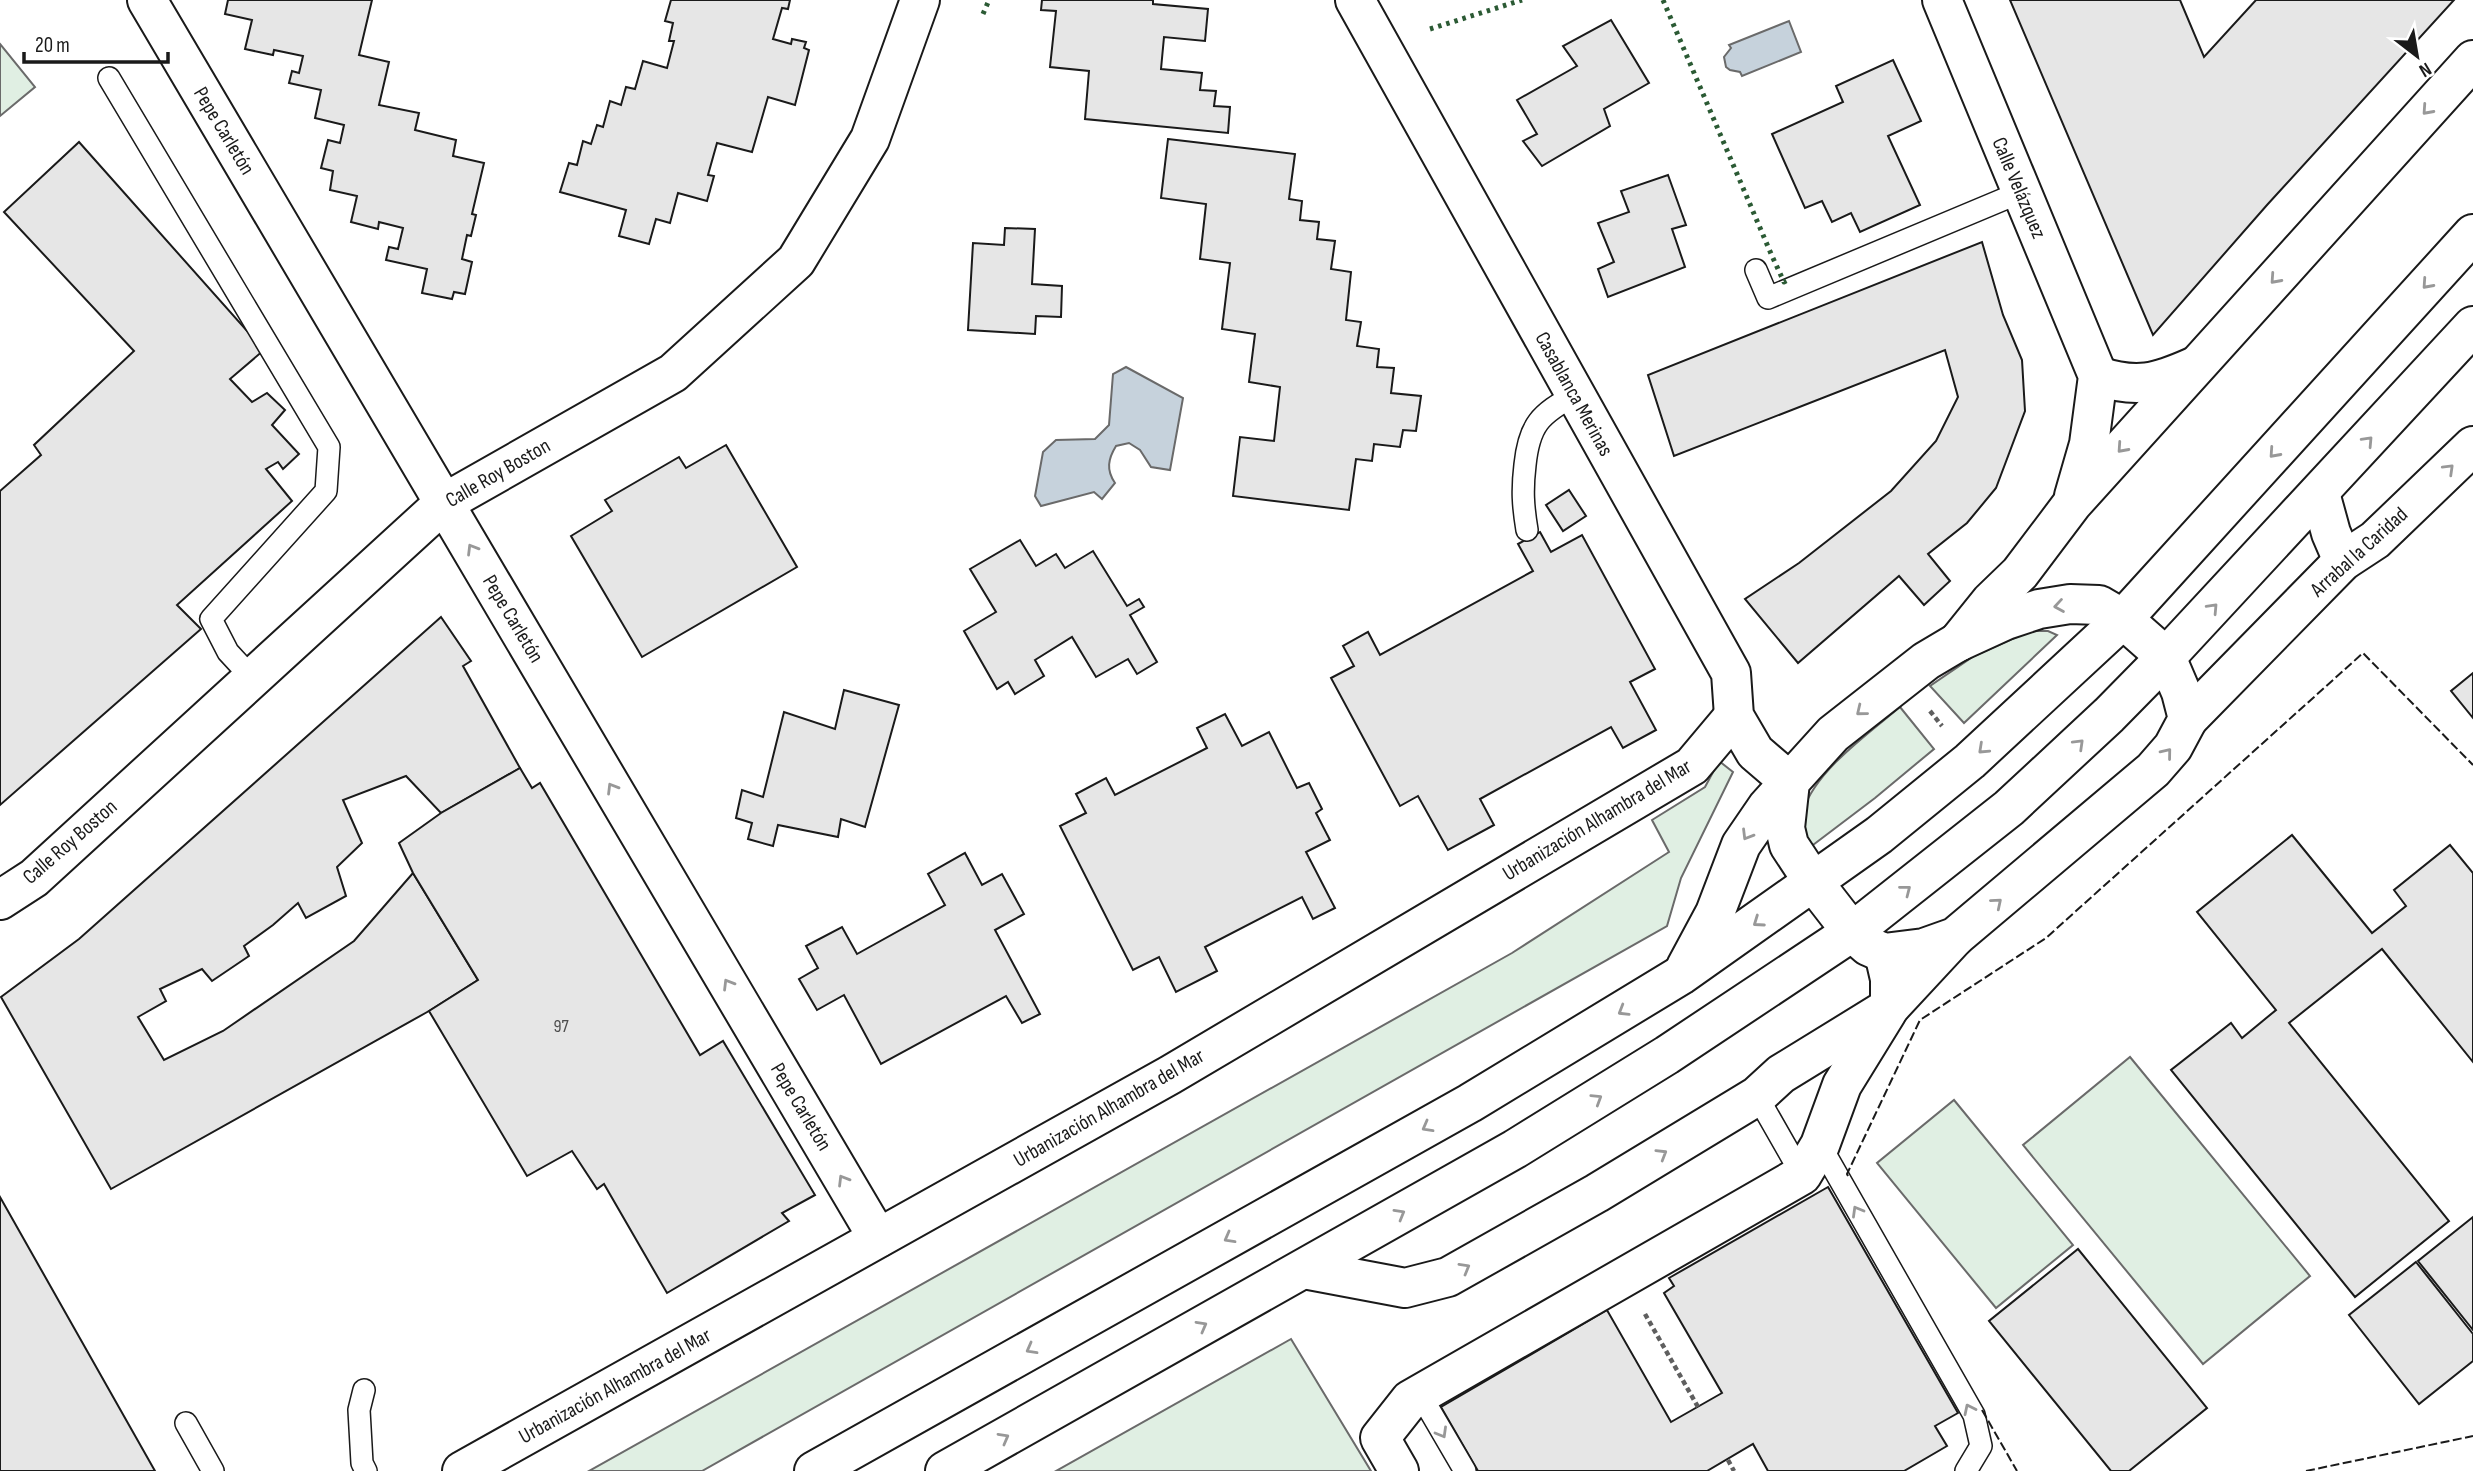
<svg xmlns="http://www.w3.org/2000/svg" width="2473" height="1471" font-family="'Sofia Sans Condensed',sans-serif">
<rect width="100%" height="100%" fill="#fff"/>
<g fill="#e0efe3" stroke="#6a6a6a" stroke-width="2">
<polygon points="0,44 35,87 0,116"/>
<polygon points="2030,631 2048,631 2057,635 1964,723 1930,686 1974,656"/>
<path d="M 1900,707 L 1934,749 L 1875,798 L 1809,848 C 1804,838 1800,822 1803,811 C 1815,771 1869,733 1900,707 Z"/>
<polygon points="1719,761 1733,772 1681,878 1667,926 702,1471 589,1471 1512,953 1669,852 1652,820 1705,787"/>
<polygon points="2130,1057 2310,1276 2203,1364 2023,1145"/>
<polygon points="1954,1100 2073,1245 1996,1308 1877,1163"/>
<polygon points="1291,1339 1371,1471 1056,1471"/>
</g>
<g fill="#c6d2dc" stroke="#6a6a6a" stroke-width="2">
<polygon points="1789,21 1801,52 1742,76 1740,72 1730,70 1726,67 1724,57 1731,48 1729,45"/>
<path d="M 1126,367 L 1183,398 L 1170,470 L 1151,467 L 1140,450 L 1129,443 L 1116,446 C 1108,459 1106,470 1115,483 L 1102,499 L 1094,492 L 1041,506 L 1035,496 L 1043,452 L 1056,440 L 1095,439 L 1109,425 L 1113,374 Z"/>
</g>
<g fill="#e6e6e6" stroke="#1a1a1a" stroke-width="2">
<polygon points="228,0 372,0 359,55 389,62 379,105 419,113 415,130 456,140 453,156 484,163 472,214 476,215 471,236 467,235 462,259 472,262 465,294 454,292 452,299 422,293 427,269 386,260 389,247 398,249 403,228 379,222 378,229 351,222 357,196 330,190 333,171 321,168 328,140 340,143 344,125 315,118 321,90 289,83 292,71 299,73 303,56 274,50 273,55 245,49 252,20 225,14"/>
<polygon points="671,0 790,0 788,9 782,8 773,39 791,44 792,39 806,42 804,48 809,50 795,105 768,97 752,152 717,143 708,175 714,176 707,201 678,193 670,223 656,219 649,244 619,236 626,210 560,192 569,163 577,165 583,141 591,144 597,125 603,127 610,101 621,105 626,87 635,89 643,61 667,68 674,41 669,41 673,23 665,21"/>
<polygon points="1042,0 1153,0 1153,4 1208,9 1205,41 1164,37 1161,69 1202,73 1200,90 1216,91 1214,106 1230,107 1228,133 1085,119 1089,71 1050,67 1056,11 1041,10"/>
<polygon points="2010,0 2180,0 2204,57 2256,0 2454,0 2267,205 2153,335"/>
<polygon points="1611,20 1649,83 1604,109 1610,126 1542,166 1523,141 1537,134 1517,100 1577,66 1563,46"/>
<polygon points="1893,60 1921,121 1888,136 1920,205 1860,232 1851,213 1832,222 1822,201 1805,208 1772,134 1843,102 1836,86"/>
<polygon points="1168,139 1295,154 1289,199 1302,201 1300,220 1319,222 1317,239 1335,241 1331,269 1351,272 1346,320 1361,322 1357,346 1379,349 1377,367 1394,368 1391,393 1421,396 1416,431 1403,430 1400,447 1374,444 1372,461 1356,459 1349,510 1233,496 1240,437 1274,441 1280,387 1249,382 1255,334 1222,329 1230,263 1200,259 1206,204 1161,198"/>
<polygon points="79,142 264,350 230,379 252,402 267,393 285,410 272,425 299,454 283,469 278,462 266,469 292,501 177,605 201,629 0,805 0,491 41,455 34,445 134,351 4,212"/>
<polygon points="1668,175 1686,225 1672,229 1685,267 1608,297 1598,269 1614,262 1598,223 1629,212 1621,191"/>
<polygon points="1005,228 1035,229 1032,284 1062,286 1061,317 1036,316 1035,334 968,330 973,243 1004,245"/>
<polygon points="1982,242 2003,315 2022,360 2025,411 1996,488 1967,523 1928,554 1950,581 1924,605 1899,576 1798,663 1745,599 1799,563 1891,491 1936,441 1958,397 1945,350 1674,456 1648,375"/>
<polygon points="726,445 797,567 642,657 571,536 612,511 605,500 679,457 686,468"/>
<polygon points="1569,490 1586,516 1563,531 1546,505"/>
<polygon points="1540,532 1551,552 1582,535 1655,669 1630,682 1656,730 1623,748 1611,727 1480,799 1494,825 1448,850 1418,796 1400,806 1331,678 1354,666 1343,646 1368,632 1380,655 1533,571 1518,544"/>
<polygon points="1020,540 1036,566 1056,554 1065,568 1093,551 1127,606 1139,599 1144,607 1130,615 1157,662 1137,674 1128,659 1096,677 1072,637 1035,660 1044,676 1015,694 1008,682 997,689 964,631 996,612 970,569"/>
<polygon points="441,617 471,661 463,666 520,768 441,813 406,776 343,800 362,843 337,867 346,896 306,918 298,903 273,925 244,946 249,956 212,981 202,969 160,989 166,1001 138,1017 164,1060 223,1031 354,941 413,873 478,980 429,1011 111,1189 1,997 79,939"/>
<polygon points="2473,673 2473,718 2451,691"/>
<polygon points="844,690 899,705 865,827 841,819 838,837 778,825 773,846 748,839 752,823 736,818 742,790 763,797 784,712 835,729"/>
<polygon points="1225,714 1242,746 1269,732 1297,788 1309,783 1322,809 1316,813 1330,840 1306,852 1335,908 1313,919 1302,897 1205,947 1217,971 1176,992 1159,957 1133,970 1060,826 1086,813 1076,794 1106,778 1115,795 1207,748 1197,728"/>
<polygon points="520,768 532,788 540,783 700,1055 723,1041 815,1195 782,1213 789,1221 667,1293 604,1184 597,1189 572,1151 527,1176 429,1011 478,980 413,873 399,843 441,813"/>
<polygon points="2292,835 2372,933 2406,906 2394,890 2450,845 2473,873 2473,1062 2382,949 2289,1023 2449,1221 2355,1297 2171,1070 2231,1023 2242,1038 2276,1010 2197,912"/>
<polygon points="965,853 982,885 1002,874 1024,914 995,930 1040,1014 1022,1023 1006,996 881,1064 844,995 817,1010 799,979 818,968 806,946 842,927 857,954 945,905 928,874"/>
<polygon points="1828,1187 1958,1413 1935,1426 1947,1446 1904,1471 1768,1471 1753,1444 1707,1471 1478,1471 1441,1407 1607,1310 1671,1422 1722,1393 1664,1293 1674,1286 1669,1278"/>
<polygon points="0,1197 155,1471 0,1471"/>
<polygon points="2473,1217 2473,1330 2418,1261"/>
<polygon points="2078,1249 2207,1408 2129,1471 2111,1471 1989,1321"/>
<polygon points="2416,1262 2473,1334 2473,1361 2419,1404 2349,1315"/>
</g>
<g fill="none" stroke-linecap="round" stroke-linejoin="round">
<g stroke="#1a1a1a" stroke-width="24">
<g id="lane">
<polyline points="109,78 329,447 326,491 211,619 228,652 252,678"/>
<polyline points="1756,270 1768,298 2021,192"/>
<path d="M 1527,530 C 1523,506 1522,490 1525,465 C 1529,425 1540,414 1575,395"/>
<polyline points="1757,1096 1802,1175"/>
<polyline points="1820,1145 1974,1415 1981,1446 1966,1471"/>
<polyline points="364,1390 359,1410 362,1463 366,1471"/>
<polyline points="1420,1394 1465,1471"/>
<polyline points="186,1423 213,1471"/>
</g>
</g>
<g stroke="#1a1a1a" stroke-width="42">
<g id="street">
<polyline points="147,0 878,1238"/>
<polyline points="1355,0 1731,673 1734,716 1755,752 1790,782"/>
<polyline points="1942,0 2098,376 2089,444 2074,496"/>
<path d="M 2098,376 C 2137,389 2157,383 2193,367"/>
<polyline points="2320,493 2331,533 2343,561"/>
<polyline points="1958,642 1991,601 2020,573 2072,504 2473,60"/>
<polyline points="2188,719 2343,561 2375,540 2473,446"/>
<polyline points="0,900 34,878 444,503 673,373 796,261 870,139 920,0"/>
<polyline points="1304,1269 1405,1288 1448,1277 1597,1193 1757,1096 1781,1074 1890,1007 1955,937"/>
<polyline points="462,1471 1170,1075 1692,766 1734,716"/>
<polyline points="1399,1471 1380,1438 1410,1400 1802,1175 1820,1145 1842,1085 1887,1012"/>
</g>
</g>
<g stroke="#1a1a1a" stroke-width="42">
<g id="primary">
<polyline points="1884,953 1890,979 1890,1007"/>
<polyline points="1686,967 1715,913 1741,845 1767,807 1833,734 1926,661 1958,642 2006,620 2039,609 2070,604 2099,605 2123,619 2166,657 2181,692 2188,719 2173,747 2153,770 1955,937 1924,948 1884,953 1868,946 1852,932 1814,883 1789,845 1785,828 1790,782"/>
<polyline points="814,1471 1470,1103 1681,975 1879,835 1970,761 2123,619 2473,234"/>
<polyline points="945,1471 1515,1149 1667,1055 1852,932 2009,808 2109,715 2166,657 2473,326"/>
</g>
</g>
<g stroke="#5f5f5f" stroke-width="4.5" stroke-dasharray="5 3.5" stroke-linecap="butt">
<polyline points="1930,711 1942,726"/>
<polyline points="1645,1314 1698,1407"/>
<polyline points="1728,1460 1734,1471"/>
</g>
<use href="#lane" stroke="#fff" stroke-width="21"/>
<use href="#street" stroke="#fff" stroke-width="38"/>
<use href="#primary" stroke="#fff" stroke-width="38"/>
<g stroke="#2b5a34" stroke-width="5" stroke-dasharray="3.5 5" stroke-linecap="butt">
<polyline points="1663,0 1772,256 1784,282 1788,280"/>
<polyline points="983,14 989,0"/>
<polyline points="1430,29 1522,0"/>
</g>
<g stroke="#1a1a1a" stroke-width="2" stroke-dasharray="9 3.5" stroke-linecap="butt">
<polyline points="1848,1176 1847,1174 1920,1020 2046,938 2363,653 2473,765"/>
<polyline points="1982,1410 2017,1471"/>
<polyline points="2306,1471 2473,1436"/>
</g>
</g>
<defs><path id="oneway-chevron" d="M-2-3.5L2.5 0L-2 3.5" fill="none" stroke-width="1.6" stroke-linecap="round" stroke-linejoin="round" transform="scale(1.75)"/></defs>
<g stroke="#989898">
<use href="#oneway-chevron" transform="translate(2427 110) rotate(132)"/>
<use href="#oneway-chevron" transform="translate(2275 279) rotate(132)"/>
<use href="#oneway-chevron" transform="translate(2427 284) rotate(132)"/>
<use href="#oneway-chevron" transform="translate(2368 441) rotate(-47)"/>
<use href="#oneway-chevron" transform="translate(2122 448) rotate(132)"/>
<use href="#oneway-chevron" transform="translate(2274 453) rotate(132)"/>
<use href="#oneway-chevron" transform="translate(2449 469) rotate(-44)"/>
<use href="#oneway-chevron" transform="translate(472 549) rotate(-121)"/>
<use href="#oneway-chevron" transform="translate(2059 606) rotate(171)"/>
<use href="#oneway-chevron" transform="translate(2213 608) rotate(-47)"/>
<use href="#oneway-chevron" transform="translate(1861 711) rotate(141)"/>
<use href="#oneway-chevron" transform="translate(2079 744) rotate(-44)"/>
<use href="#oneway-chevron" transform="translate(1983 749) rotate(137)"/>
<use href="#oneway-chevron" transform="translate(2167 753) rotate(-51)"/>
<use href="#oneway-chevron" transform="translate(612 788) rotate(-121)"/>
<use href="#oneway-chevron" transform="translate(1747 835) rotate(121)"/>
<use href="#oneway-chevron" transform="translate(1906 890) rotate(-38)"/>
<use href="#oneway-chevron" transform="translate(1997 903) rotate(-40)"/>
<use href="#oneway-chevron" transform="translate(1758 922) rotate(145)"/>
<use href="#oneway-chevron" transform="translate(728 984) rotate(-121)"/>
<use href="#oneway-chevron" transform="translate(1623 1011) rotate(149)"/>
<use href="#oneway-chevron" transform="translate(1597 1099) rotate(-32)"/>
<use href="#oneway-chevron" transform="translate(1427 1127) rotate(151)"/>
<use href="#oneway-chevron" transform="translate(1662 1154) rotate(-31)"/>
<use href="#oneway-chevron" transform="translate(843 1180) rotate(-121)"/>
<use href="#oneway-chevron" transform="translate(1857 1211) rotate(-120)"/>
<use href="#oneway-chevron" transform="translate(1400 1214) rotate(-30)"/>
<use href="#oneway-chevron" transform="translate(1229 1238) rotate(151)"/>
<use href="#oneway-chevron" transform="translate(1465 1268) rotate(-30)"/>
<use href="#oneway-chevron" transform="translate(1202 1326) rotate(-29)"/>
<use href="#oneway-chevron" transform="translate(1031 1349) rotate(151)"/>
<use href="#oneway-chevron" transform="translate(1969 1409) rotate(-116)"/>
<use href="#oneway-chevron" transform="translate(1442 1433) rotate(60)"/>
<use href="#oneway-chevron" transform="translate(1004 1438) rotate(-29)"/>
</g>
<g text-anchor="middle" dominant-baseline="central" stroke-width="5" stroke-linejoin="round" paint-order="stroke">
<g font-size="18" fill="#4d4d4d">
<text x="561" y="1026">97</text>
</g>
<g font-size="21" fill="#1a1a1a" stroke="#fff">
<text transform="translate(224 131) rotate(59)">Pepe Carletón</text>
<text transform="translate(2019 188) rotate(67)">Calle Velázquez</text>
<text transform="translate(1574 394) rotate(61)">Casablanca Merinas</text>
<text transform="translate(498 473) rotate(-30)">Calle Roy Boston</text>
<text transform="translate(2359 552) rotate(-42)">Arrabal la Caridad</text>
<text transform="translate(513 619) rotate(59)">Pepe Carletón</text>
<text transform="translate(1597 820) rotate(-31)">Urbanización Alhambra del Mar</text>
<text transform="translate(70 842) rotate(-41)">Calle Roy Boston</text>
<text transform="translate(801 1107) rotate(59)">Pepe Carletón</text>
<text transform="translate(1109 1108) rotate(-30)">Urbanización Alhambra del Mar</text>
<text transform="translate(615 1386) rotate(-29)">Urbanización Alhambra del Mar</text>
</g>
</g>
<g transform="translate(2417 56) rotate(149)" stroke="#ffffff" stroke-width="5" paint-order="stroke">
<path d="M0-5L12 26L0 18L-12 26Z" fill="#1a1a1a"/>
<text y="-10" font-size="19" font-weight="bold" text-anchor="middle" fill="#1a1a1a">N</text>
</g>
<path d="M24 52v10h144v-10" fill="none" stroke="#1a1a1a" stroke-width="3.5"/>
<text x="35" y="52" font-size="21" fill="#1a1a1a" stroke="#ffffff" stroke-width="5" paint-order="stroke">20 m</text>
</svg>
